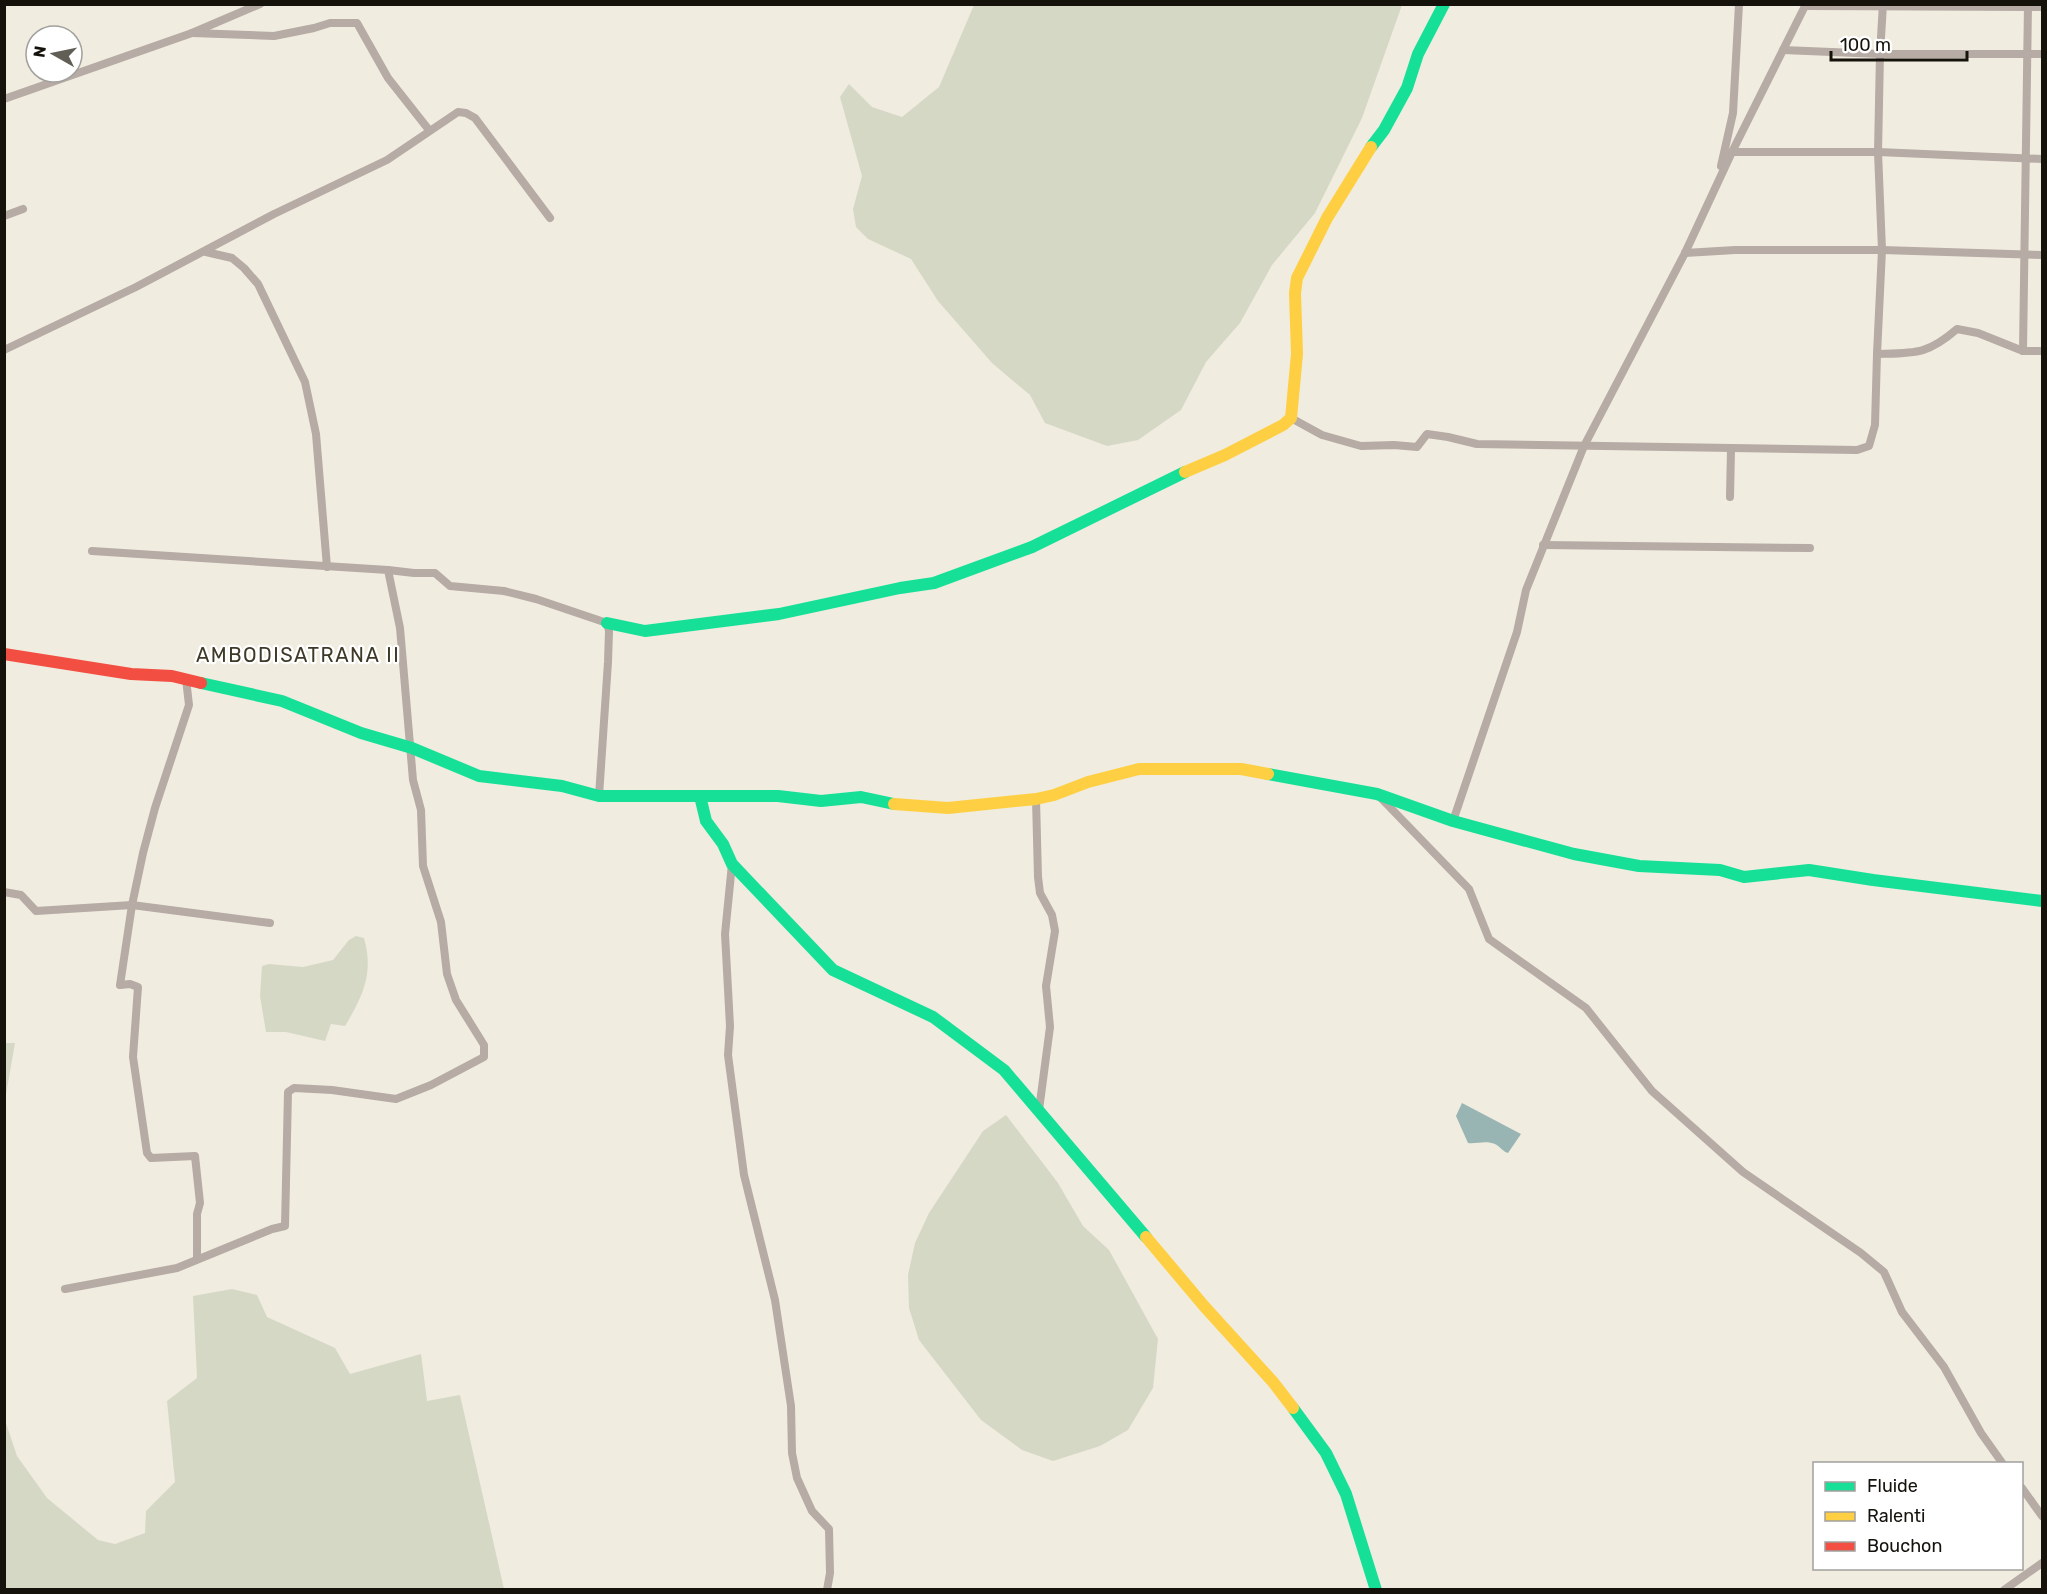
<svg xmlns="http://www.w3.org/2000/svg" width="2047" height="1594" font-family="Rubik,sans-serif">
<rect width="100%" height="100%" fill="#f0ecdf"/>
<g fill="#d6d8c6">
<polygon points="974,5 1402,5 1362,118 1315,213 1272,265 1240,323 1206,362 1181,410 1138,440 1107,446 1045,423 1030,395 992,363 938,301 911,259 868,239 856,227 853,209 862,176 840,97 849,84 872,107 902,117 939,87"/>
<path d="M 356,936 L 364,938 C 374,973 363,996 345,1026 L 331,1024 L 325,1041 L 286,1032 L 266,1032 L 260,996 L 262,966 L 269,964 L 303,967 L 333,960 L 349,940 Z"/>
<polygon points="5,1043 15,1043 5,1100 4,1043"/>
<polygon points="1006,1115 1058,1183 1083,1226 1109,1250 1158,1339 1153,1388 1128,1430 1100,1446 1053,1461 1022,1450 981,1420 919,1340 909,1308 908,1275 915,1243 929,1213 983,1131"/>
<polygon points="232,1289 257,1295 267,1317 335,1348 350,1374 421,1354 427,1401 460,1395 504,1589 5,1589 5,1420 17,1456 47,1498 98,1540 115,1544 145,1533 146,1511 175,1482 167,1401 197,1378 193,1296"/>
</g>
<path fill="#99b5b3" d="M 1462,1103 L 1521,1134 L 1508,1153 C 1502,1151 1501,1147 1495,1144 C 1486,1140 1477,1144 1468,1143 L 1456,1116 Z"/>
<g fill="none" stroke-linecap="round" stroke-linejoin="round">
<g stroke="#b6aba5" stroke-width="8">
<polyline points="1806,6 2042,7"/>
<polyline points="192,33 274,36 314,28 330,23 357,23 388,78 429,130"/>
<polyline points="1783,50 1880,54 2042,54"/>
<polyline points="4,99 192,33 260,4"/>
<polyline points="1732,152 1878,152 2042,159"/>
<polyline points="1721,166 1733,113 1739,4"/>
<polyline points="4,216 23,209"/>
<polyline points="206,252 232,258 244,268 258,284 305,382 316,434 327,567"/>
<polyline points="1685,253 1735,250 1882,250 2042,255"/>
<polyline points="4,350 136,287 274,214 387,160 458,112 466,113 475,118 550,218"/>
<polyline points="2023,351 2028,4"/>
<polyline points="1877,354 1882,250 1878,152 1880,54 1883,4"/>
<path d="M 1291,418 L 1322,435 L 1361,446 L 1394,445 L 1417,447 L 1427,434 L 1448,437 L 1477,444 L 1857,450 L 1869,446 L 1875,425 L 1877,354 C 1915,353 1927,355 1957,329 L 1978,333 L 2023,351 L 2042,351"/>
<polyline points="1730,497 1731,449"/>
<polyline points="1543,545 1810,548"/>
<polyline points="388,570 414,573 435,573 450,586 504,591 536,599 607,623 609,631 608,662 599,796"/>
<polyline points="186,679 189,705 155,808 143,853 132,905 120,985 130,984 138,987 133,1057 147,1153 151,1158 195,1156 200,1203 197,1214 197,1259"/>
<polyline points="1379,796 1469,889 1489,939 1586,1008 1652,1091 1743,1172 1861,1253 1884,1272 1902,1312 1944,1367 1981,1433 2003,1464"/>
<polyline points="1036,799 1038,877 1040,893 1052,915 1055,931 1046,986 1050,1027 1039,1110"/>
<polyline points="1453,821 1517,632 1526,590 1584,446 1685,253 1732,152 1806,4"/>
<polyline points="732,864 725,934 730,1026 728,1055 744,1175 775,1300 791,1406 792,1453 797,1478 812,1511 829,1529 830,1573 827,1590"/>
<polyline points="4,892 21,895 36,911 132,905 270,923"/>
<polyline points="65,1289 177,1268 272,1229 285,1226 288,1092 294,1088 332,1090 396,1099 431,1085 484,1057 484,1045 456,1000 447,974 441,922 423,866 421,810 413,780 400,628 388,570 92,551"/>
<polyline points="2022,1488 2042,1516"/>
<polyline points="2004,1590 2042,1563"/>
</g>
<g stroke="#16e098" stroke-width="12">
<polyline points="1371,147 1384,130 1407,88 1418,54 1444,4"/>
<polyline points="607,623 645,631 779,614 900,588 934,583 1032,547 1185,472"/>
<polyline points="201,683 282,701 361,733 412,748 479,776 562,786 599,796 778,796 821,801 861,797 894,804"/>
<polyline points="1268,774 1377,794 1453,821 1574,854 1639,866 1720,870 1744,877 1809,870 1873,880 2042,901"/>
<polyline points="700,796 706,821 723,844 732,864 833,970 933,1017 1004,1070 1146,1237"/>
<polyline points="1293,1408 1326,1453 1346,1494 1376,1590"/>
</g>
<g stroke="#ffcf43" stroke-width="12">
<polyline points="1185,472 1225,455 1283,425 1291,418 1297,354 1295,293 1297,278 1327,218 1371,147"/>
<polyline points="894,804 948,808 1036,799 1054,795 1088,782 1139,769 1241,769 1268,774"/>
<polyline points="1146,1237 1204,1306 1273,1382 1293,1408"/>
</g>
<polyline stroke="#f24e42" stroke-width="12" points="4,654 131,674 172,676 201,683"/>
</g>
<g text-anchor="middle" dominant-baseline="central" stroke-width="4.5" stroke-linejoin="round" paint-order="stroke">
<g font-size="20" letter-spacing="1.5" fill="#3f3928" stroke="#fff">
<text x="298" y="655">AMBODISATRANA II</text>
</g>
</g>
<rect width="2047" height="1594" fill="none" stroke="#14120b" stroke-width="12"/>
<rect x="1813" y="1462" width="210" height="108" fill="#ffffff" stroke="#a1a09d" stroke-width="1.5"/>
<rect x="1825" y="1482" width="30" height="9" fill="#16e098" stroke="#a1a09d" stroke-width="1.5"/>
<text x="1867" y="1492" font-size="18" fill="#14120b">Fluide</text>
<rect x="1825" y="1512" width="30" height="9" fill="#ffcf43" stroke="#a1a09d" stroke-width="1.5"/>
<text x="1867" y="1522" font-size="18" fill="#14120b">Ralenti</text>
<rect x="1825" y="1542" width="30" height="9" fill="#f24e42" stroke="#a1a09d" stroke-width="1.5"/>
<text x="1867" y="1552" font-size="18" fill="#14120b">Bouchon</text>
<g transform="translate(54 54) rotate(279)"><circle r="28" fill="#ffffff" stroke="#a1a09d" stroke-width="1.5"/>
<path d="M0-4.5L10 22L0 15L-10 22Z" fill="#615e55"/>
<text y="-9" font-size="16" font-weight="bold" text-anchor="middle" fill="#14120b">N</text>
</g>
<path d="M1831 51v9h136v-9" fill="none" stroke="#14120b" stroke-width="3"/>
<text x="1840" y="51" font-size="18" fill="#14120b" stroke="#ffffff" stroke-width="4.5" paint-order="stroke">100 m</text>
</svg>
